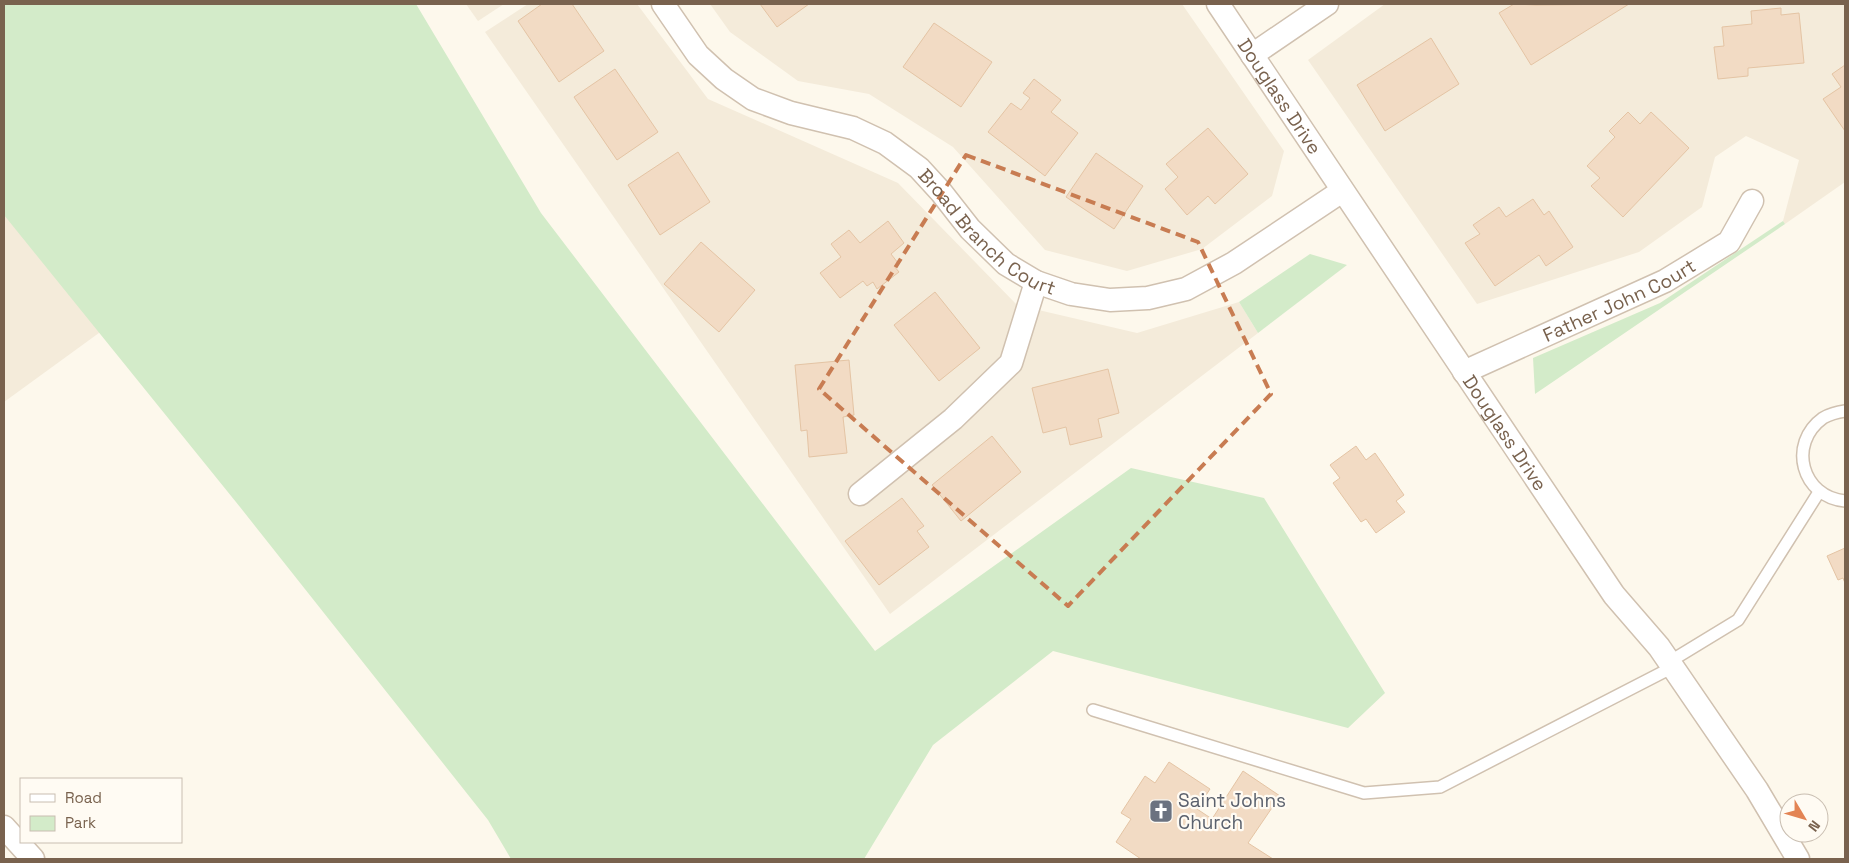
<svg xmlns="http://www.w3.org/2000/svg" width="1849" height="863" font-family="'Space Grotesk',sans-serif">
<rect width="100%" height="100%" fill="#fdf8ec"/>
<g fill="#f4ebda">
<polygon points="4,4 17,4 224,242 4,402"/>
<polygon points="466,4 504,4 478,21"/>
<polygon points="528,4 637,4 708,99 898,183 1017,305 1137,333 1239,302 1258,333 890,614 485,32"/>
<polygon points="710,4 1182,4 1284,151 1272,196 1202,249 1127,271 1045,250 953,147 869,94 798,81 730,32"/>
<polygon points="1385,4 1845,4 1845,182 1785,224 1783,221 1799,160 1746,136 1715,157 1702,207 1639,252 1477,304 1308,60"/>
</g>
<g fill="#d3ebc9">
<polygon points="4,4 416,4 541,213 875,651 1131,468 1264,498 1385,693 1348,728 1053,651 933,745 864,859 511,859 488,820 240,507 4,215"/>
<polygon points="1783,221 1785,224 1535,394 1533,358 1660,303"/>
<polygon points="1310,254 1347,265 1258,333 1239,302"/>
</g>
<g fill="#f2dbc4" stroke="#e4c4a4">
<polygon points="542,4 572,4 604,51 559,82 518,21"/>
<polygon points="760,4 809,4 777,27"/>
<polygon points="1514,4 1536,5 1629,4 1531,65 1499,13"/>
<polygon points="1781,8 1781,15 1799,13 1804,63 1748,68 1748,76 1718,79 1714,47 1724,46 1722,27 1752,24 1751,11"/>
<polygon points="934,23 992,62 961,107 903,67"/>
<polygon points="1431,38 1459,84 1385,131 1357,85"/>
<polygon points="1845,65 1845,131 1823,99 1841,87 1832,74"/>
<polygon points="615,69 658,132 617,160 574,97"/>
<polygon points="1034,79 1061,100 1051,112 1078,133 1045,176 988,132 1011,103 1021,110 1030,98 1023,93"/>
<polygon points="1628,112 1640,124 1651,112 1689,148 1623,217 1591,186 1600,178 1587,166 1615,137 1609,131"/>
<polygon points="1208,128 1248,174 1215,204 1208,196 1187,215 1165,189 1178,177 1166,164"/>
<polygon points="678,152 710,202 660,235 628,185"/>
<polygon points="1096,153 1143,186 1114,229 1066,197"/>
<polygon points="1533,199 1544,215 1549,211 1573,247 1546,266 1539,255 1495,286 1465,243 1480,234 1473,225 1499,207 1506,217"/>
<polygon points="888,221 904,243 891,254 898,263 894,266 899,272 877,289 873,282 867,286 863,281 840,298 820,273 841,257 831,244 849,230 860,243"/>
<polygon points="701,242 755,290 719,332 664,284"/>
<polygon points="935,292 980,348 939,381 894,325"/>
<polygon points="849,360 854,415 843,417 847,453 809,457 807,430 801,431 795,365"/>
<polygon points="1108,369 1119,413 1098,419 1102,437 1070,445 1066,427 1043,433 1032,388"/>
<polygon points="992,436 1021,472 961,521 932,485"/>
<polygon points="1356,446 1366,460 1375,453 1404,495 1396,501 1405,512 1376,533 1366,519 1361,522 1333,483 1340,478 1330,465"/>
<polygon points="902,498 924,526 917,531 929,547 879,585 845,541"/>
<polygon points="1845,548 1845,583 1843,578 1838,580 1827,556"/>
<polygon points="1169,762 1210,789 1197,809 1212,819 1243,771 1280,796 1248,843 1273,859 1141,859 1116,842 1131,819 1121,813 1145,776 1155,783"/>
</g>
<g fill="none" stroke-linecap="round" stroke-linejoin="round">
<g stroke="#d0c1b0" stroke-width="14">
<g id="service">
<path d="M 1845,411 C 1838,412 1830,414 1823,418 C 1787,444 1802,497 1845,501"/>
<polyline points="1669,662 1738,620 1819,492"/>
<polyline points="1093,710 1364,793 1440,787 1673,667"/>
</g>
</g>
<g stroke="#d0c1b0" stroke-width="25">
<g id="minor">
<path id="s1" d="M 663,4 L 698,55 L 724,79 L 753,99 L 791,113 L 853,128 L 885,143 L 919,168 L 941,192 L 970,229 L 1006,264 L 1036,282 L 1071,294 L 1110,300 L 1148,298 L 1186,289 L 1234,263 L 1342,191"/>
<path id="s2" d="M 1218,4 L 1614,595 L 1659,647 L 1757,790 L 1798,859"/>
<polyline points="1252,55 1327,4"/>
<path id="s3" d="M 1464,372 L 1665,281 L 1729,242 L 1752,201"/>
<polyline points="860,494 953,419 1011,363 1036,282"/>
<polyline points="4,827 33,859"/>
</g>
</g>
<use href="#service" stroke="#fff" stroke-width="11"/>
<use href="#minor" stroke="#fff" stroke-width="22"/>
</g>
<path fill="none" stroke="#c87c52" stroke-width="4" stroke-dasharray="10 6" stroke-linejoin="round" d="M 966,155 L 1198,242 L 1271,394 L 1068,606 L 819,389 Z"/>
<defs>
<g id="church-square" transform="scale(1.25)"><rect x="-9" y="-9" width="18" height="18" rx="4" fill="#6b7280" stroke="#fffbf3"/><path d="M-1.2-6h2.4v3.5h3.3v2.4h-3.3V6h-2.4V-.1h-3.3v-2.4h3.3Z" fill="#fff"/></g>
</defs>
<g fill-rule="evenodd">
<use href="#church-square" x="1161" y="811"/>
</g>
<g text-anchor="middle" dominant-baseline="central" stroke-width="4.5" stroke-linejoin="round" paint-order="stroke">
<g font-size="19" fill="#79624e" stroke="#fffbf3">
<text stroke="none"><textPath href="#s2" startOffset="111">Douglass Drive</textPath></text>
<text stroke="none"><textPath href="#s1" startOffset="409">Broad Branch Court</textPath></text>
<text stroke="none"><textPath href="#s3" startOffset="171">Father John Court</textPath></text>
<text stroke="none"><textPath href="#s2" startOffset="516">Douglass Drive</textPath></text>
</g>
<g font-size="19" fill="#5b616d" stroke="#fffbf3" text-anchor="start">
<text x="1178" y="800">Saint Johns<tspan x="1178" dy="22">Church</tspan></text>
</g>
</g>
<rect width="1849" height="863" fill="none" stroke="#79624e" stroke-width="10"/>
<rect x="20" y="778" width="162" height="65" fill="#fffbf3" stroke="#c9beb1"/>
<rect x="30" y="794" width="25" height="8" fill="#ffffff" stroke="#c9beb1"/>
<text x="65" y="803" font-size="15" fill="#79624e">Road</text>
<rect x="30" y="816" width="25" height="15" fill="#d3ebc9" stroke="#c9beb1"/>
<text x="65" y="828" font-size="15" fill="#79624e">Park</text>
<g transform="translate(1804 818) rotate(128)"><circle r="24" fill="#fffbf3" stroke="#c9beb1"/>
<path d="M0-4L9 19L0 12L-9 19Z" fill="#e38454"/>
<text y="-8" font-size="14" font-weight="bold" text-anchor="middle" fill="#79624e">N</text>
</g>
</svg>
